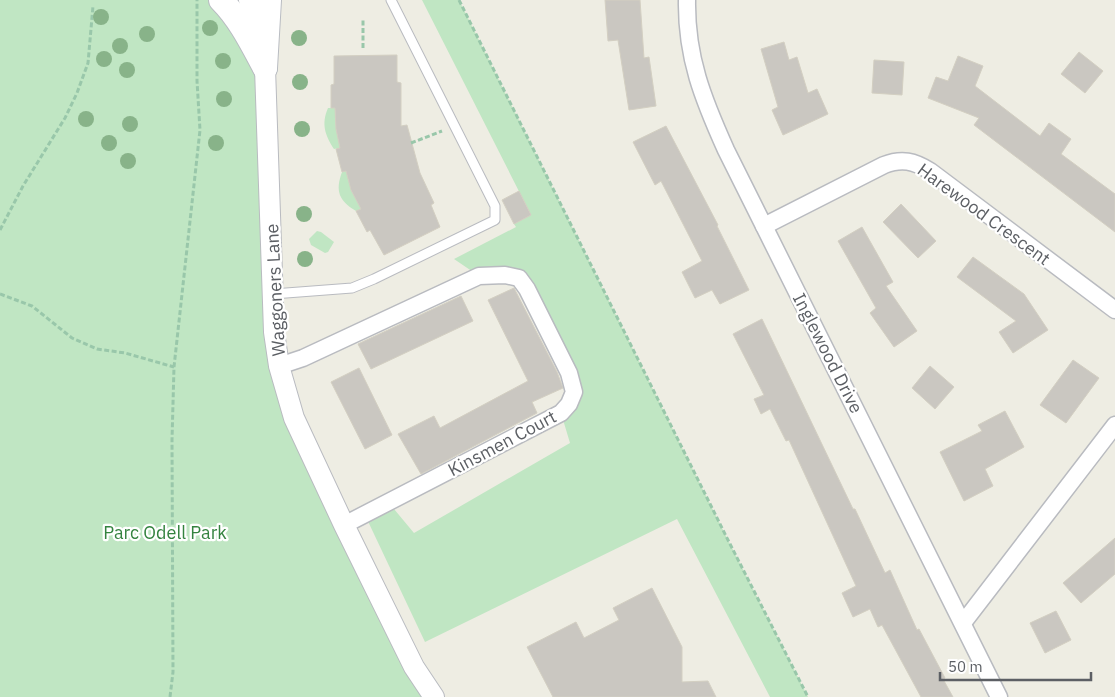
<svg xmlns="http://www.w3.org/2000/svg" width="1115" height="697" font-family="'IBM Plex Sans',sans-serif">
<rect width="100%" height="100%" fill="#eeede3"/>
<g fill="#c0e6c3">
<polygon points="0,0 221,0 265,68 279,366 434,697 0,697"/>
<polygon points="422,0 459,0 729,542 808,697 770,697 677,519 425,642 365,515 389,503 414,533 570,443 561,413 574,392 519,278 479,276 454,259 516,227 514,224 531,215"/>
<path d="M 328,108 L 335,108 L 336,129 L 340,148 L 334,149 C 325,135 321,124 328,108 Z"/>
<path d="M 346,171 L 351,190 L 361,209 L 356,211 C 339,201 335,191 342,172 Z"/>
<polygon points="317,231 321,232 334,242 328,252 325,253 311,245 309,239"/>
</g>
<g fill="#cac7c1" stroke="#d3cfc2">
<polygon points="605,0 640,0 644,58 649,57 656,106 629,110 618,40 608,41"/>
<polygon points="784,42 789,60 797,57 808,93 817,89 828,114 783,135 772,110 778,107 761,49"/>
<polygon points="1079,52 1103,71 1085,93 1061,74"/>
<polygon points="397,55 397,82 401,83 401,126 407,125 420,173 434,203 431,205 440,227 384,255 370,230 367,232 356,211 361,209 351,190 346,171 342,172 336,149 340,148 336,129 335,108 331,108 331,85 334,84 334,56"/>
<polygon points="958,56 983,66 975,86 1040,136 1049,123 1071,139 1061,154 1115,194 1115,232 974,125 979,118 928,98 936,77 948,81"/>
<polygon points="874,60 904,62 902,95 872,93"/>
<polygon points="666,126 718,225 717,226 749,290 720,304 712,290 695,298 682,272 702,261 661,181 655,185 633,142"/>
<polygon points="519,191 531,215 514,224 502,200"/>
<polygon points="901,204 936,241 918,258 883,222"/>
<polygon points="862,227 893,282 886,286 917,331 894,347 870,313 876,308 838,241"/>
<polygon points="973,257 1024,294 1048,330 1013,353 999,332 1016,321 957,277"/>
<polygon points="514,288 557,372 563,388 532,402 537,413 421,474 398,434 434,416 440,428 528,381 488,300"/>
<polygon points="461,296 473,321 371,369 358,344"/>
<polygon points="762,319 853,509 855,509 885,573 890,570 917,630 919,629 945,678 943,679 953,697 921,697 882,625 878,627 870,609 853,617 842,593 856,586 789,440 786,441 770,409 761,414 754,399 764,395 733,334"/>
<polygon points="1073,360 1099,378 1066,423 1040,405"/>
<polygon points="930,366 954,387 935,409 912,388"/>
<polygon points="359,368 392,435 365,449 331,382"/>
<polygon points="1005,411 1024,447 985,469 993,486 964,501 940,452 982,431 978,425"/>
<polygon points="1115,538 1115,574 1081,603 1063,583"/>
<polygon points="652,588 682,647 682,682 708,681 716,697 553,697 527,647 576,622 584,638 619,620 613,608"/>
<polygon points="1056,611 1071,640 1045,653 1030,623"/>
</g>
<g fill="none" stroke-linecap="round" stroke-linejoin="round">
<g stroke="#b9bbc0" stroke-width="11">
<polyline id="service" points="273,294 352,288 374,279 495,220 495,206 391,0"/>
</g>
<g stroke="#b9bbc0" stroke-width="19">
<g id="minor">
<path d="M 687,0 C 686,57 703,99 726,150 L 999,697"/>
<path d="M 764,226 L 884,165 C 902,158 914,161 930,171 L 1115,310"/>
<polyline points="279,366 303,358 479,276 505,275 519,278 527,289 569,373 574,392 569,404 561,413 344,525"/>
<polyline points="963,623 1115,425"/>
</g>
</g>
<g stroke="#b9bbc0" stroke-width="22">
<polyline id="tertiary" points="249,0 255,19 265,68 274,332 279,366 294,418 344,525 414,667 434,697"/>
</g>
<g stroke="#b9bcc2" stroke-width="26">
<g id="secondary">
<path d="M 221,0 C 240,19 252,44 265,68"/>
<polyline points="265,68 269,0"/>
</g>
</g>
<g stroke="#99c7aa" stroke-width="3" stroke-dasharray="5 2.5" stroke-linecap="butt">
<polyline points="459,0 729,542 808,697"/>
<polyline points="363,48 363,20"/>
<polyline points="411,143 442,131"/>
<polyline points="0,230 23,186 65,118 77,93 88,63 93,6"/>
<polyline points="0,294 32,306 72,338 97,349 125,353 174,367"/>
<polyline points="170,697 173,672 172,440 174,367 200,130 197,81 197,0"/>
</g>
<use href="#service" stroke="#fff" stroke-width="9"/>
<use href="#minor" stroke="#fff" stroke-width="16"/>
<use href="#tertiary" stroke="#fff" stroke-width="20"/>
<use href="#secondary" stroke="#fff" stroke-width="24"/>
</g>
<g fill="#88b389">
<circle cx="101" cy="17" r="8"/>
<circle cx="210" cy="28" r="8"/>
<circle cx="147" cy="34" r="8"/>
<circle cx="299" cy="38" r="8"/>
<circle cx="120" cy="46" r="8"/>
<circle cx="104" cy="59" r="8"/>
<circle cx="223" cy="61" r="8"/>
<circle cx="127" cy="70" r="8"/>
<circle cx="300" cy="82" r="8"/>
<circle cx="224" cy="99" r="8"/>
<circle cx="86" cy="119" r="8"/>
<circle cx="130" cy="124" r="8"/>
<circle cx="302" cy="129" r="8"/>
<circle cx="109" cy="143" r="8"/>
<circle cx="216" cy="143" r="8"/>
<circle cx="128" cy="161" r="8"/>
<circle cx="304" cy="214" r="8"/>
<circle cx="305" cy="259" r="8"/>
</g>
<g text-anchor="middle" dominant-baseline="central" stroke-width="4.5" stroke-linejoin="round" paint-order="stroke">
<g font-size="18" fill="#5c5f64" stroke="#fff">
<text transform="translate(984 214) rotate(36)">Harewood Crescent</text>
<text transform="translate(275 290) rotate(-93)">Waggoners Lane</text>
<text transform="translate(828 353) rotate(63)">Inglewood Drive</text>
<text transform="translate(502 443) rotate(-28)">Kinsmen Court</text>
</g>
<g font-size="18" fill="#34833f" stroke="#fff">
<text x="165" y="532">Parc Odell Park</text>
</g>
</g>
<path d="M940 672v8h151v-8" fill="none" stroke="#5c5f64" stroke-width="2.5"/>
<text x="948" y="672" font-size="15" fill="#5c5f64" stroke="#ffffff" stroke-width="4" paint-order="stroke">50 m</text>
</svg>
